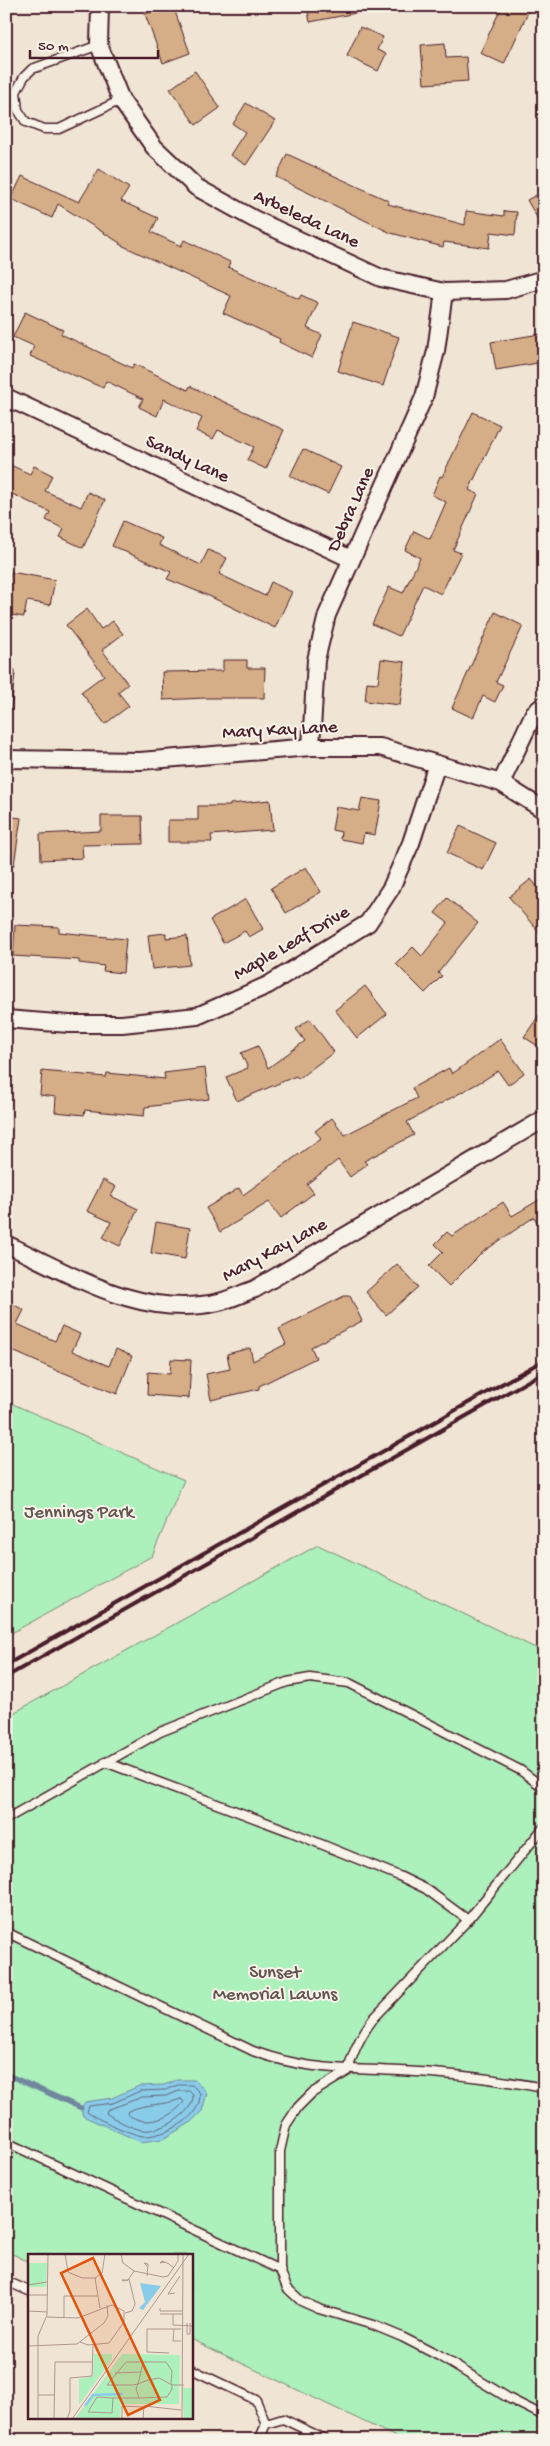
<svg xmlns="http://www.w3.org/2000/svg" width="550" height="2446" font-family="'Gochi Hand',sans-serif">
<rect width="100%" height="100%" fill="#f0e5d4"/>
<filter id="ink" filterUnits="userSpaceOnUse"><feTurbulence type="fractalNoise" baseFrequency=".02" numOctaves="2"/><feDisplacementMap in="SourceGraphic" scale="10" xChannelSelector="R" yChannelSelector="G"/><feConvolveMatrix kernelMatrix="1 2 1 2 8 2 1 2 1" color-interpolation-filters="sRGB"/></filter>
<g filter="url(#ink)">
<g fill="#acf0bb" stroke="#7b8873">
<polygon points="6,1401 184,1480 152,1556 6,1636"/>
<polygon points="318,1545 544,1652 544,2440 402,2440 191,2339 191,2255 29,2255 29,2262 6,2251 6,1717"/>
</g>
<polygon fill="#89ccea" stroke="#70879e" points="177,2080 195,2080 207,2093 202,2111 190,2123 163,2139 141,2142 83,2116 81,2108 85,2102 112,2098 139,2086 164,2085"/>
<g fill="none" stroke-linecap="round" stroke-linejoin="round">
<g stroke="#636477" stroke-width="1">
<path d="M 178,2085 L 192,2085 L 200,2093 C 202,2118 166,2136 144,2136 C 134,2136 95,2118 87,2112 L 89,2106 L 113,2103 L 140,2091 L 165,2090 Z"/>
<path d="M 179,2091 L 189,2091 L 193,2095 C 194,2114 160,2133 142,2130 C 131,2128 114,2119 106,2113 L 107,2110 L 142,2097 L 166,2096 Z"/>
<path d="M 181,2099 L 184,2102 C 170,2119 146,2128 127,2114 L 128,2111 C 147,2103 162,2106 181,2099 Z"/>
</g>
<polyline stroke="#70879e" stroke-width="5" points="6,2074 81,2108"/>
</g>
<g fill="#d5ad86" stroke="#4a1f2b">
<polygon points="166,6 173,6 190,53 163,63 145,14"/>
<polygon points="307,6 355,6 356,13 310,22"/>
<polygon points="502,6 531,6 504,64 480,53"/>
<polygon points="360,27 383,37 377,50 386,54 378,71 347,56"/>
<polygon points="445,43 446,58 466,57 468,81 424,84 421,45"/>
<polygon points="195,71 220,108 196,125 170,89"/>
<polygon points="246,103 275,121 246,165 230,155 245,132 233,124"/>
<polygon points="287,154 389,201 388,204 465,225 466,211 504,216 504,211 517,212 515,235 491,232 489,248 444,242 443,247 391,233 276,177"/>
<polygon points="99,169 129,188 121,201 158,218 151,232 181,246 184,240 230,262 228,267 299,299 301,295 318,303 307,328 322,335 312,358 279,342 280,339 223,313 231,296 119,244 120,243 58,204 52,218 11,199 22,176 79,202"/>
<polygon points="544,191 544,230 527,200"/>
<polygon points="25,312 63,330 61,334 132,368 134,364 188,390 190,386 284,430 266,469 247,460 254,447 218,430 213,439 196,431 202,418 164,399 157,416 139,407 143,399 106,381 103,388 30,356 34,346 13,337"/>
<polygon points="353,322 399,337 383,386 338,371"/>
<polygon points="540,334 544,362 496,370 491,342"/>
<polygon points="473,412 500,425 469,490 478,494 453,550 461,553 441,594 423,585 399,636 372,624 389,587 403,593 420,558 405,550 414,531 430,539 446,502 432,495 440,476 442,477"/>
<polygon points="303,449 341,467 328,494 290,476"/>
<polygon points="6,463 30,474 34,466 52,475 45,491 81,507 88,492 105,500 83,548 60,537 64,529 46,520 50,512 6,491"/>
<polygon points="123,521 162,538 159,545 201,565 208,550 227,558 219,574 265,596 271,582 292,592 275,628 209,596 167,579 171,572 112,546"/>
<polygon points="11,572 55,580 50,605 27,601 24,617 6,614 6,599"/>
<polygon points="87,609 101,629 113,621 123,634 102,650 128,684 118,692 129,706 105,724 81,692 104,675 66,625"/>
<polygon points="495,612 523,626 496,682 503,685 495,702 483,696 473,718 452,708"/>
<polygon points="381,659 405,662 400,705 365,701 367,682 378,683"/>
<polygon points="223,660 247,660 247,668 265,668 264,698 205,698 163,700 162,672 223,671"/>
<polygon points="362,798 381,801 375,835 364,833 362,843 340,839 341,832 332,830 336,807 359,811"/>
<polygon points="270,800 273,830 211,835 212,842 168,842 168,820 198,820 198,806 230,806 230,804"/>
<polygon points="6,816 21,818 14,865 6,865"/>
<polygon points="101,816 142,816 143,844 82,845 83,858 41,860 40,834 101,831"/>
<polygon points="460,826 496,843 483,870 447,853"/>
<polygon points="306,867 321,892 286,913 271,888"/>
<polygon points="531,879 544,895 544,938 509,897"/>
<polygon points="447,898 478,923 438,973 442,976 425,993 396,964 413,947 422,956 448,923 435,913"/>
<polygon points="246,899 263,929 249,937 245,931 223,943 210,920"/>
<polygon points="15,925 59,927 59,932 126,939 123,973 103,971 104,966 79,963 79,960 13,956"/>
<polygon points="166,933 166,938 187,936 190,965 152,969 148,935"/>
<polygon points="365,986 387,1014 357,1038 335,1010"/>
<polygon points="544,1008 544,1050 524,1037"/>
<polygon points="310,1019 334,1052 298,1079 296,1076 237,1101 226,1077 248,1068 241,1053 258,1046 268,1068 305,1041 296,1029"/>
<polygon points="500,1039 524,1073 508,1085 498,1071 484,1080 407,1122 414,1135 364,1161 367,1164 350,1177 338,1160 307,1184 314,1193 281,1218 269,1202 220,1232 206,1208 239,1188 243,1195 321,1138 315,1131 332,1118 345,1135 417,1098 412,1088 449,1068 452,1074"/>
<polygon points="205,1068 209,1099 145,1107 144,1116 85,1110 84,1115 55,1112 56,1097 40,1095 42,1071 106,1077 107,1073 165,1079 164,1073"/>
<polygon points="103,1180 116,1187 111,1196 138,1209 120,1246 103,1238 111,1222 87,1211"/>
<polygon points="544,1197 544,1234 534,1217 483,1252 449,1286 429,1266 443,1252 435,1244 447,1232 452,1236 503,1202 512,1216"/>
<polygon points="156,1222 190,1228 185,1259 151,1253"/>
<polygon points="397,1264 418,1287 386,1315 366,1292"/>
<polygon points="344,1296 350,1296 362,1321 311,1347 316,1358 259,1386 259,1389 211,1400 206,1374 230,1369 227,1354 250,1348 253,1361 286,1344 279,1329"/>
<polygon points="6,1301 24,1310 17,1324 55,1341 62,1326 80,1334 72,1351 109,1366 116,1349 132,1356 117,1394 62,1372 62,1373 6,1348"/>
<polygon points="171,1359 191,1360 189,1398 147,1395 148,1372 170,1374"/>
</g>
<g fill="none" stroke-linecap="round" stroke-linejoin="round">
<g stroke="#4a1f2b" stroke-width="11">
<g id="service">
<polyline points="99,45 32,69 24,77 16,92 18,110 26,122 44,129 59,129 121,100"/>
<polyline points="6,710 10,672"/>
<polyline points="105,1762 289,1831 399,1876 426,1889 468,1920"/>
<polyline points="6,1819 160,1732 287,1682 310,1678 349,1683 520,1770 544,1788"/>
<path d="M 544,1827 L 468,1920 L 373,2019 C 361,2035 353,2050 348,2071 L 312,2093 L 298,2107 L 286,2125 L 280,2151 L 280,2270 L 287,2288 L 301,2301 L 319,2309 L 373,2325 L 402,2337 L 439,2356 L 510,2399 L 544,2416"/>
<path d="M 6,1932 L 253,2051 C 307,2071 344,2068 400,2071 C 448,2073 496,2079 544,2088"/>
<polyline points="6,2142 280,2270"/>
<polyline points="6,2281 29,2291"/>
<polyline points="191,2369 256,2400 266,2424"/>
<polyline points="259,2440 266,2424 283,2419 327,2440"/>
</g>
</g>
<g stroke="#4a1f2b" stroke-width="20">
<g id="minor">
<polyline points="100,6 99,45 121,100 154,147 196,187 254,219 381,278 444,292 506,290 544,279"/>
<polyline points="6,397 351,559"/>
<polyline points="311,747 316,660 327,615 424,397 436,351 444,292"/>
<polyline points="6,759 140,761 311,747 380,747 501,783 544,810"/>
<polyline points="501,783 534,713 544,705"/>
<polyline points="6,1019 69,1024 122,1024 197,1016 268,985 368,923 391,888 411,843 437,764"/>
<path d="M 6,1244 C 73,1275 142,1320 219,1302 C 231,1299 243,1293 255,1289 L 544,1119"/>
</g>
</g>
<use href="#service" stroke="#f7f3e8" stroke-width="8"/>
<use href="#minor" stroke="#f7f3e8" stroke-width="16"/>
<g stroke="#4a1f2b" stroke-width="4">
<polyline points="6,1665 544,1360"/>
<polyline points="6,1677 544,1372"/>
</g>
</g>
</g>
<g text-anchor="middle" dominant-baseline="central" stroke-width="4" stroke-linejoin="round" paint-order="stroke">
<g font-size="19" fill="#4a1f2b" stroke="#f7f3e8">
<text transform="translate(306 220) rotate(25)">Arbeleda Lane</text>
<text transform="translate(187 460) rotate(25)">Sandy Lane</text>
<text transform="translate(352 510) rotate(-66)">Debra Lane</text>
<text transform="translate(280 731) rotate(-3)">Mary Kay Lane</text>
<text transform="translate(292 944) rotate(-30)">Maple Leaf Drive</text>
<text transform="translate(275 1251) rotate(-28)">Mary Kay Lane</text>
</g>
<g font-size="19" fill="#62534f" stroke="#f7f3e8">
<text x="79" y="1513">Jennings Park</text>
<text x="275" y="1973">Sunset<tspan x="275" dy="22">Memorial Lawns</tspan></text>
</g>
</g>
<g transform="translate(28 2254)">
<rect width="165" height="165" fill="#f0e5d4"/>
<path d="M 0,9 L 19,9 L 18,33 L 0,33 ZM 66,100 L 84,100 L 84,105 L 51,151 L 51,125 L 65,122 ZM 94,100 L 152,101 L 151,150 L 93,150 L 92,165 L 47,165 ZM 154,134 L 165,134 L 165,165 L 156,165 Z" fill="#acf0bb"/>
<path d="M 112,29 L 133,32 L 115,56 L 111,54 L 117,48 Z" fill="#89ccea"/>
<path fill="none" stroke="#89ccea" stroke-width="2.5" d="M 57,152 L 65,141 L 95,140"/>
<path fill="none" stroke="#ae9690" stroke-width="1" d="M 37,0 L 40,18 L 54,24 L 67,24 L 74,19 L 77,0M 93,0 L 95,9 L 106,17 L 135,23 L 140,22 L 150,7 L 150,0M 137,8 L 132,9 L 134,7 L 139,9 L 141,10 L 146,14M 119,22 L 120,10 L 116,9 L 119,12M 67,24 L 72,54M 100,26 L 94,26 L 96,27 L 100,26 L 106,17M 0,31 L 19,28M 147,39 L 140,40 L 152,22M 0,41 L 19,41M 132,54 L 132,57 L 154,57M 0,57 L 19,58M 97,59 L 104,57 L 107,50 L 101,25M 132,60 L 154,60M 145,60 L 145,71 L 165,72M 19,63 L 50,64 L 84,51 L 96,57 L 96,68 L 81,89 L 60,91 L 52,88M 36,64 L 36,42 L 69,42M 159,69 L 159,80 L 162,80 L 162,69M 146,75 L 145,87 L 153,87M 0,92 L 49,90 L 76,69 L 80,62 L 79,51M 141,99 L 119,98 L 119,75 L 153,75M 115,109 L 110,130 L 108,135 L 111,144 L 139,143 L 144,135 L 144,131 L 143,129 L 144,117 L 138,108 L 98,108 L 79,131 L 105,131 L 110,130 L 120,126 L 131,124 L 144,131 L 156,131M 87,119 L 113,118M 10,141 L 26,141M 85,144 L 84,159 L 60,158 L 69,143 L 85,144 L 111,144M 10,165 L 10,82 L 19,61 L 20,0M 26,165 L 27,108 L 65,108M 39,165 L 42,157 L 42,124 L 64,122 L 65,91M 44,165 L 161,0M 94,165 L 94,152 L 115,153M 115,165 L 116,152 L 153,156M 154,165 L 155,0"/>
<path fill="#e0560e" fill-opacity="0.15" stroke="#e0560e" stroke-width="2.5" d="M 65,4 L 132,146 L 100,161 L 33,19 Z"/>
<rect width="165" height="165" fill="none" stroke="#4a1f2b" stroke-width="2.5"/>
</g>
<rect width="550" height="2446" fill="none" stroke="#f7f3e8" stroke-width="25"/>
<rect x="12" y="12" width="525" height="2421" fill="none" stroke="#4a1f2b" stroke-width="2" filter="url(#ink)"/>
<path d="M30 50v8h128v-8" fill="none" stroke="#4a1f2b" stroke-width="2.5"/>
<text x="38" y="50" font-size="15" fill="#4a1f2b" stroke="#f7f3e8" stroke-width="4" paint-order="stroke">50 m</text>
</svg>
